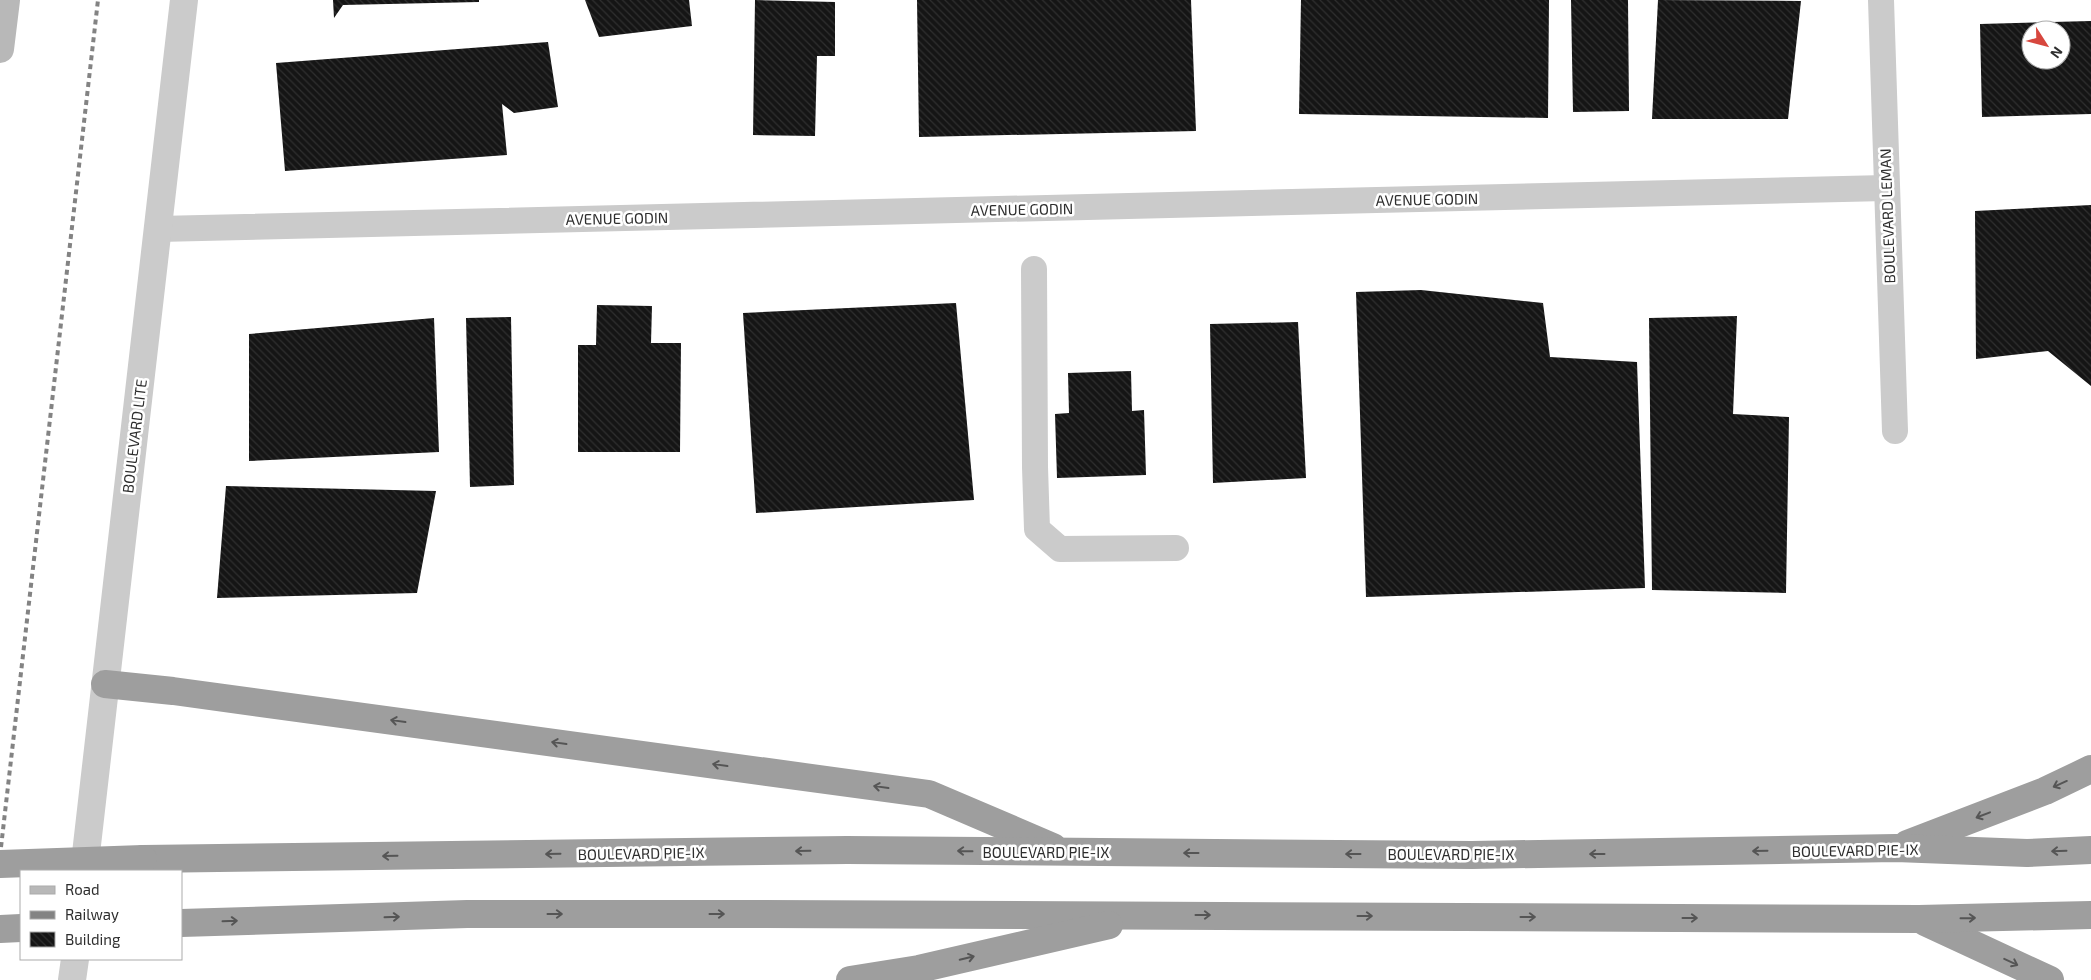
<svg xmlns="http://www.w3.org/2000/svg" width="2091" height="980" font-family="'Exo 2',sans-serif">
<defs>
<pattern id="building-back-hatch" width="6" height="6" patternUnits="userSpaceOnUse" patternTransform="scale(1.25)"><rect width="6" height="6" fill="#151515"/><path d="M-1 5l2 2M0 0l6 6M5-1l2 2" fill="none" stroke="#2f2f2f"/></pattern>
</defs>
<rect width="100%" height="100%" fill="#fff"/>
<g fill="url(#building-back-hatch)" fill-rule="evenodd">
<polygon points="333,0 479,0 479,2 343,5 334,18"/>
<polygon points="585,0 689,0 692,26 599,37"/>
<polygon points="755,0 835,2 835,56 817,56 815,136 753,135"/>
<polygon points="917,0 1191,0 1196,131 919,137"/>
<polygon points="1301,0 1549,0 1548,118 1299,114"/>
<polygon points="1571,0 1628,0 1629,111 1573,112"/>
<polygon points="1658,0 1801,1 1788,119 1652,119"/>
<path d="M 2091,21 L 2091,114 L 1982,117 L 1980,24 ZM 2031,30 L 2061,30 L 2061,60 L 2031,60 Z"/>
<polygon points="548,42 558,107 514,113 502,104 507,155 285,171 276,63"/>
<polygon points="2091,205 2091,386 2048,351 1976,359 1975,211"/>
<polygon points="1421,290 1543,303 1550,357 1637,362 1645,588 1366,597 1356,292"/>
<polygon points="956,303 974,500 756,513 743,313"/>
<polygon points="597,305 652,306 651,343 681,343 680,452 578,452 578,345 596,345"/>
<polygon points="1737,316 1733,414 1789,417 1786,593 1652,590 1649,318"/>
<polygon points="511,317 514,485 470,487 466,318"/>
<polygon points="434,318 439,452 249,461 249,334"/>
<polygon points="1298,322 1306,478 1213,483 1210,324"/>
<polygon points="1131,371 1132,411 1144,410 1146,475 1057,478 1055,414 1069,413 1068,373"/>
<polygon points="226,486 436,491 417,593 217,598"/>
</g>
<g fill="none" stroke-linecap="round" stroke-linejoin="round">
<g stroke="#cbcbcb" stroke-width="26">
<polyline points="1881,0 1895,431"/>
<polyline points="158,229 1886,188"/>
<polyline points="1034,269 1035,467 1037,529 1060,549 1176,548"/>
</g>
<g stroke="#cbcbcb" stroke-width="28">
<polyline points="84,871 184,0"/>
<polyline points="72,980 75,959"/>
</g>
<polyline stroke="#b8b8b8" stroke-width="28" points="0,49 6,0"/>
<g stroke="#9e9e9e" stroke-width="28">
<polyline points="105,684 173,691 929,794 1053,847"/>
<polyline points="1907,844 2045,791 2091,769"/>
<polyline points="143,859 847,850 1472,855 1896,848 2027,853 2091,850"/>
<polyline points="1925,922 2050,980"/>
<polyline points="181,923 467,914 766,914 1919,919 2091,915"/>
<polyline points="0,929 21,928"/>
<polyline points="850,980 919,969 1109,925"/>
</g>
<polyline stroke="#838383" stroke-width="4" stroke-dasharray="5 4" stroke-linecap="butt" points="0,856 98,0"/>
<polyline stroke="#9e9e9e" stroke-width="28" points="0,864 143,859"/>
</g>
<defs><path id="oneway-shaft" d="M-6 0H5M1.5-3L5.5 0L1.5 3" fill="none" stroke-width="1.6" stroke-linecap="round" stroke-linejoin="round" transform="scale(1.25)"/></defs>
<g stroke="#555">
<use href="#oneway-shaft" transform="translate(398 721) rotate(-172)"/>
<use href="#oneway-shaft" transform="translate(559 743) rotate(-172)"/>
<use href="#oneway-shaft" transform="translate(720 765) rotate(-172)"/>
<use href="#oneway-shaft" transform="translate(2060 784) rotate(156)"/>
<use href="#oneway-shaft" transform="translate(881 787) rotate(-172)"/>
<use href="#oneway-shaft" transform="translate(1983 815) rotate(159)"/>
<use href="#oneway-shaft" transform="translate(803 851) rotate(179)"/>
<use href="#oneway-shaft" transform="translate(965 851) rotate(-179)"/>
<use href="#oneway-shaft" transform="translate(1760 851) rotate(179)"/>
<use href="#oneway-shaft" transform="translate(2059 851) rotate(178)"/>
<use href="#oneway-shaft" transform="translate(1191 853) rotate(-180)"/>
<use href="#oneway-shaft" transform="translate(553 854) rotate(179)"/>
<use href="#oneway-shaft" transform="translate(1353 854) rotate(-180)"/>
<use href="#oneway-shaft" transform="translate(1597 854) rotate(180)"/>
<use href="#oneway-shaft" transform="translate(390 856) rotate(179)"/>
<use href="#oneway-shaft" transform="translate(555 914)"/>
<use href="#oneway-shaft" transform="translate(717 914)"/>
<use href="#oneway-shaft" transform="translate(1203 915)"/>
<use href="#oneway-shaft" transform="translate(1365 916)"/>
<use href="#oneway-shaft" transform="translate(392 917) rotate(-2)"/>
<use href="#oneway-shaft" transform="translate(1528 917)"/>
<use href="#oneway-shaft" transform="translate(1690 918)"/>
<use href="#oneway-shaft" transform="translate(1968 918) rotate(-1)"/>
<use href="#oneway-shaft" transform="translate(230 921) rotate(-2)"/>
<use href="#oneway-shaft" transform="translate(967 958) rotate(-13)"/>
<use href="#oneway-shaft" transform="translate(2011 962) rotate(25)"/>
</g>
<g text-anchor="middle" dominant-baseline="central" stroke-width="5" stroke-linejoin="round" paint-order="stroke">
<g font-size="15" fill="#2e2e2e" stroke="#fff">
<text transform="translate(1427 199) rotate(-1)">AVENUE GODIN</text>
<text transform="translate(1022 209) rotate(-1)">AVENUE GODIN</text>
<text transform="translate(1887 216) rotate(-92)">BOULEVARD LEMAN</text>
<text transform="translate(617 218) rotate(-1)">AVENUE GODIN</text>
<text transform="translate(134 436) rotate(-83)">BOULEVARD LITE</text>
<text transform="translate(1855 850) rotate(-1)">BOULEVARD PIE-IX</text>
<text x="1046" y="852">BOULEVARD PIE-IX</text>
<text transform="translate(641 853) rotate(-1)">BOULEVARD PIE-IX</text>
<text x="1451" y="854">BOULEVARD PIE-IX</text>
</g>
</g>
<rect x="20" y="870" width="162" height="90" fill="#ffffff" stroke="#ababab"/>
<rect x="30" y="886" width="25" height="8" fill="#b8b8b8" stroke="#ababab"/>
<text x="65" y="895" font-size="15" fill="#2e2e2e">Road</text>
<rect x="30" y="911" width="25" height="8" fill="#838383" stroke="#ababab"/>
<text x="65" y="920" font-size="15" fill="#2e2e2e">Railway</text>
<rect x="30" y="932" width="25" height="15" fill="url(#building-back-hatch)" stroke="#ababab"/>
<text x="65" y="945" font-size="15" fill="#2e2e2e">Building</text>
<g transform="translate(2046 45) rotate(126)"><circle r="24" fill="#ffffff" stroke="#ababab"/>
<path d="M0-4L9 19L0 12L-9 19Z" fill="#d7473e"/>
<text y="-8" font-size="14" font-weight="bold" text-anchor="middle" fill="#2e2e2e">N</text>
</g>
</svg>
